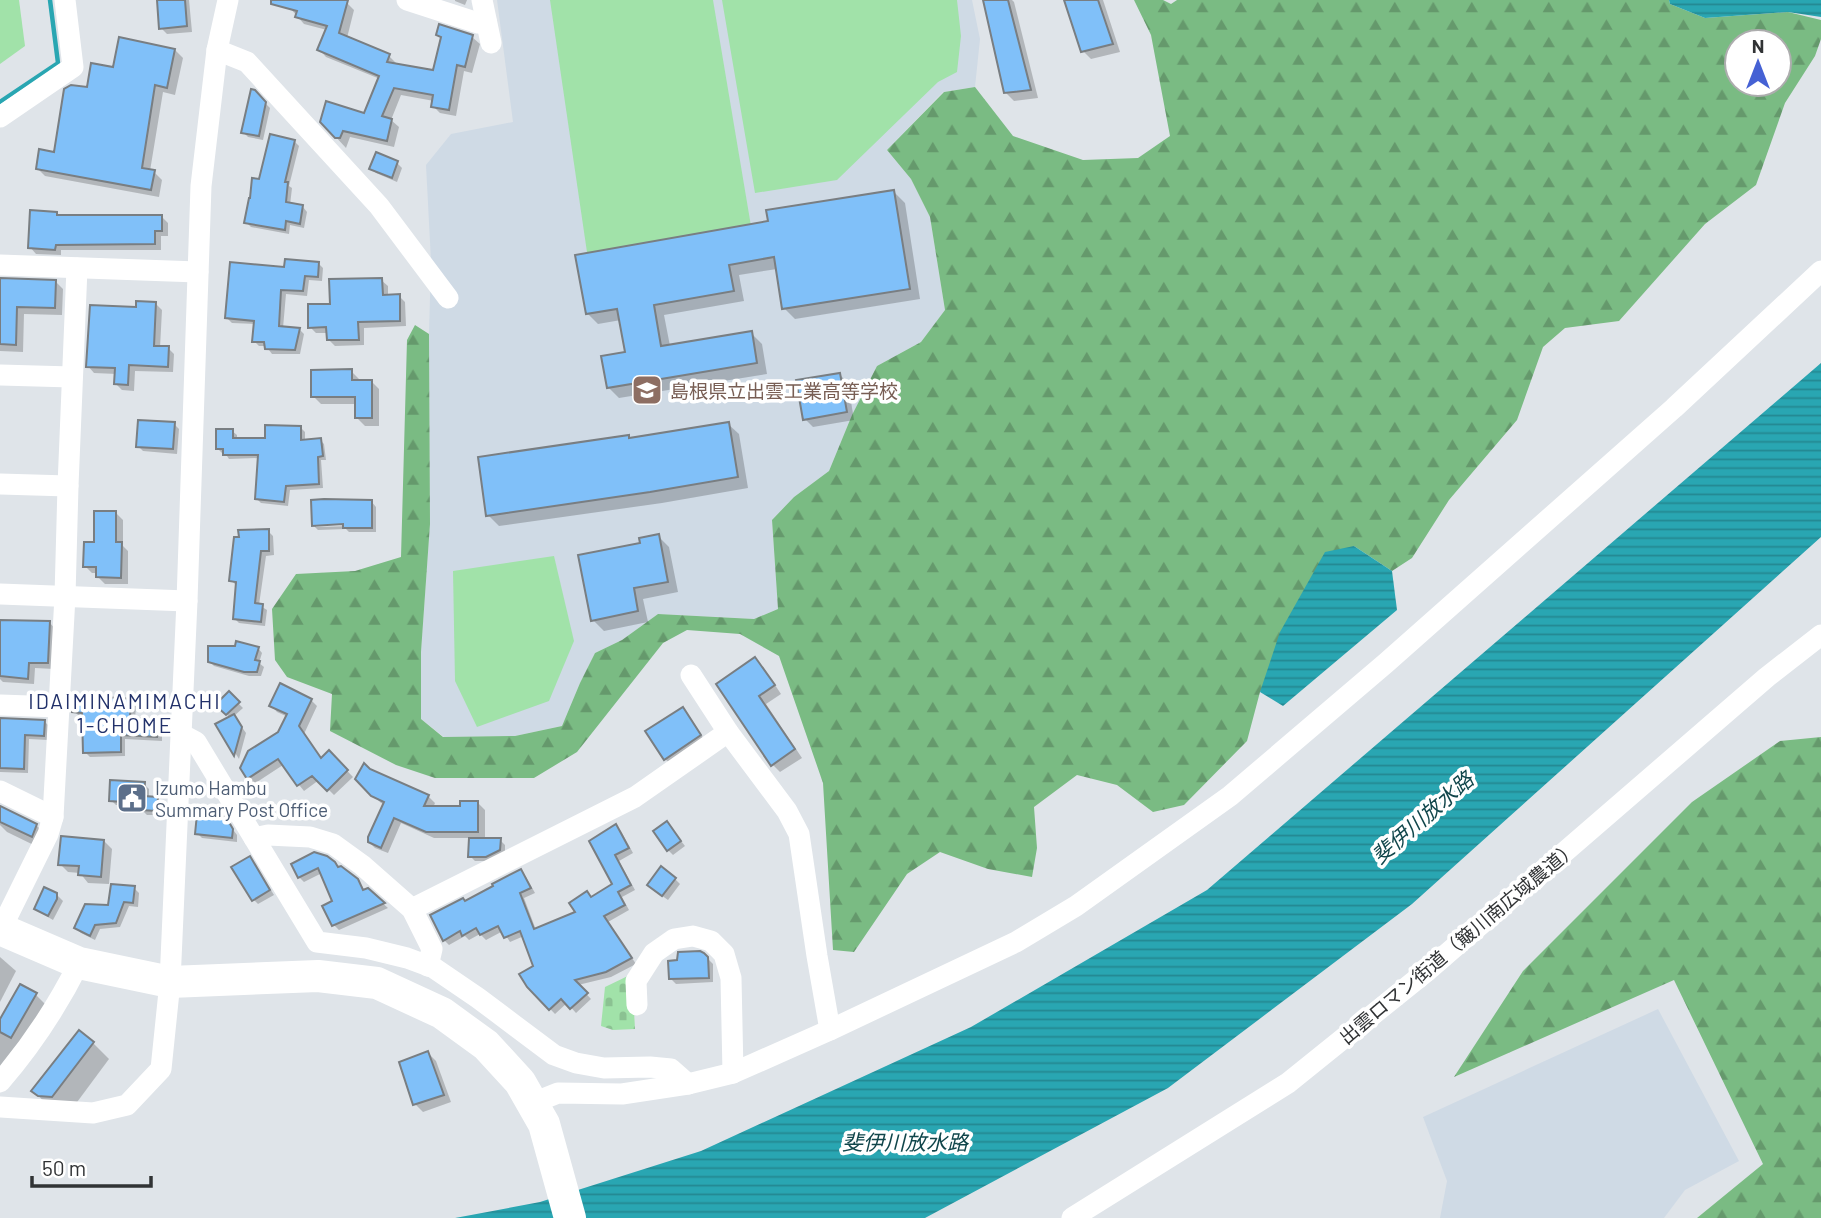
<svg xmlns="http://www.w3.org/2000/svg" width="1821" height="1218" font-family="Barlow,'Noto Sans JP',sans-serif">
<defs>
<pattern id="forest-firs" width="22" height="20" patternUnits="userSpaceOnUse" patternTransform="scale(1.75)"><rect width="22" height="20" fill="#7abb83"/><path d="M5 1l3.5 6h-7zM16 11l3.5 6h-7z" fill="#65996c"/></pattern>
<pattern id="cemetery-stones" width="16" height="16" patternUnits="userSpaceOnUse" patternTransform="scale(1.75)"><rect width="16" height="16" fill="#a1e2a9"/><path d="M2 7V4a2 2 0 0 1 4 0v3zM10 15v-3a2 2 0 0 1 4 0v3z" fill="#8bc292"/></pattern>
<pattern id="water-rules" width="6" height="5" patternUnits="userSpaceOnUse" patternTransform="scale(1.75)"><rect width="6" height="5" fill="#29a6b2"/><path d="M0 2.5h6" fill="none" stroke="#248892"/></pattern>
</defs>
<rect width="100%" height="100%" fill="#dfe4e9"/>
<g fill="#cfdae5">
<polygon points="497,0 972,0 980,39 975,87 943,92 887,150 911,179 930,217 945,310 921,342 877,366 852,415 829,471 794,497 772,520 778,609 754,619 658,614 622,640 595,653 580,683 562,726 515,736 444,737 421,719 421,652 430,524 429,334 431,261 426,165 451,134 513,122"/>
<polygon points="1658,1009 1739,1161 1685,1190 1664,1218 1440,1218 1447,1181 1423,1117"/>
</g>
<g fill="#a1e2a9">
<polygon points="0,0 19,0 25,46 0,64"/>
<polygon points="550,0 713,0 752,232 588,259"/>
<polygon points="722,0 957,0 961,36 957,72 938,82 837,180 755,193"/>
<polygon points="554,556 574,641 549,701 477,727 455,681 453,571"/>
</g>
<g fill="url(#forest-firs)" fill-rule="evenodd">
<path d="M 1134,0 L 1163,0 L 1171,4 L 1177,0 L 1669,0 L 1670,4 L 1705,18 L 1788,12 L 1821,20 L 1821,39 L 1815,56 L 1785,103 L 1756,185 L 1705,224 L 1619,321 L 1565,328 L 1543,347 L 1517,420 L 1449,500 L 1412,558 L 1392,571 L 1354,546 L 1260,692 L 1247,741 L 1184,805 L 1153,812 L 1117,785 L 1077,775 L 1034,807 L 1037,848 L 1032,877 L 988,869 L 940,852 L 907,874 L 854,952 L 833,950 L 823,783 L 779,656 L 740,634 L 687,630 L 663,643 L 577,752 L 534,778 L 435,778 L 396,765 L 330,731 L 332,694 L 287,677 L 275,660 L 272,609 L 296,574 L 355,571 L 401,557 L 407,340 L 415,325 L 429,334 L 430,524 L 421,652 L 421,719 L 443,737 L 515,736 L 562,726 L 580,683 L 595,653 L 622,640 L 658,614 L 754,619 L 778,609 L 772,520 L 794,497 L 829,471 L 852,415 L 877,366 L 921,342 L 945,310 L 930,217 L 911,179 L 887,150 L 944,92 L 975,87 L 1013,136 L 1083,160 L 1138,158 L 1170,136 L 1151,35 ZM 1737,42 L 1779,42 L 1779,84 L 1737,84 Z"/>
<polygon points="1821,737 1821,1218 1697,1218 1763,1164 1674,980 1454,1077 1523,971 1692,802 1780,741"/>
</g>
<polygon fill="url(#cemetery-stones)" points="632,974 635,1029 613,1030 601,1026 605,987"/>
<g fill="url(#water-rules)">
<polygon points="1669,0 1821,0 1821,17 1788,12 1705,18 1670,4"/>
<polygon points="1821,363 1821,537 1412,904 1168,1088 925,1218 455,1218 540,1202 701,1151 971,1027 1207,890"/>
<polygon points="1354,546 1392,571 1397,610 1283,706 1260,692 1280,632 1325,552"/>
</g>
<g fill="#0003" fill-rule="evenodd">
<polygon points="158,0 189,0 192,32 167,34 161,28"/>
<polygon points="292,0 337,0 347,3 354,10 347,38 389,56 396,63 395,65 434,72 443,39 438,35 472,37 480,44 472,73 464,71 456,116 440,113 433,106 434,101 401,95 391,120 399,127 394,147 350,137 346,148 322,122 365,115 380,79 326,57 319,49 327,30 304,24 290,8"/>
<polygon points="467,0 465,5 455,1 455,0"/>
<polygon points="985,0 1012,0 1014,2 1038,98 1014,101 1006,93"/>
<polygon points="1065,0 1103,0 1120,52 1091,59 1083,51"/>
<polygon points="175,50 183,58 175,95 163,92 150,171 154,172 162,180 159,197 45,176 37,168 55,154 88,89 115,69"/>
<polygon points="254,92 270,108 263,140 248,137 243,132"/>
<polygon points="295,142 299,146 289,186 292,188 290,205 303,207 307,212 304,228 290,225 289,234 251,227 246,222 260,181"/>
<polygon points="377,154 397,163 402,168 397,182 376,173 371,168"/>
<polygon points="894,192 905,203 920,299 795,319 784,308 777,269 739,275 744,301 664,315 670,346 751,333 762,344 767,374 619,398 608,387 627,353 621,320 598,324 587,313 770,222"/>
<polygon points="57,214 59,216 162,217 168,223 168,236 161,236 161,250 61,250 61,255 36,254 30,247"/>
<polygon points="318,263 323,268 322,281 309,280 307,296 286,294 283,328 299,329 304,334 300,354 272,354 266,346 259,346 254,341 256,324 232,323 227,318 286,268"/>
<polygon points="0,279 56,282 63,289 62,315 24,314 23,352 0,351"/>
<polygon points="381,280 388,286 388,296 399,296 405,302 406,326 364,328 364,345 335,346 328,339 328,333 316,333 310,327"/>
<polygon points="155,303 162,310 160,348 168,348 174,354 173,372 135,371 134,391 122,390 116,384 117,374 94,373 88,366 138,309"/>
<polygon points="351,371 359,379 359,381 371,381 379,389 379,426 365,426 357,418 356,404 321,404 313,396"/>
<polygon points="840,375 848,383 854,420 813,427 805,419"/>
<polygon points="174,424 179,429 177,454 143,451 138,446"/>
<polygon points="728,424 739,434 748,488 662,503 499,526 488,515 631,440"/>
<polygon points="301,428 305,432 305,442 320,440 324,444 326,460 321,460 323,488 290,490 288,506 261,503 256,498 259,458 229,459 225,453 222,453 218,449 232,431 237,435 237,439 267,439"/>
<path d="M 371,501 L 376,507 L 376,532 L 349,532 L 346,529 L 318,530 L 313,525 L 313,502 ZM 351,522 L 352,526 L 316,527 L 316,524 Z"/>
<polygon points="116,513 123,520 123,546 128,551 128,584 105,584 98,577 98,573 92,573 85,566 96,544"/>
<polygon points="268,531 273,536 274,555 266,556 259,605 267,610 265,626 239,623 234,618 236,585 231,580"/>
<polygon points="658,536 669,547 678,592 643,599 648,622 604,631 593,620 642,544"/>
<polygon points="0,622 50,623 56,630 54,669 35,668 34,684 3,682 0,679"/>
<polygon points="258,648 262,653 259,663 264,667 261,676 249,676 214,666 210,662"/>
<polygon points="755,660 763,667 781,694 766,704 802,758 780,772 772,764 718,685"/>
<polygon points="229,694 243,708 234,716 246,733 239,759 218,725 230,718 218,705"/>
<polygon points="311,700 317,706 304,734 321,759 329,752 353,777 334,795 319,780 304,791 283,765 254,784 248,778 280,734 288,717 277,712 272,706"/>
<polygon points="131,701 136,706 135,720 157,720 162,725 162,741 125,739 125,756 90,757 85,752 84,716 79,716 74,711"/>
<polygon points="682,709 690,717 707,744 673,766 665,759"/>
<polygon points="0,720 44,721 49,726 48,740 29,739 28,773 0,772"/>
<polygon points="369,770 428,796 435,803 433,808 462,808 478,803 485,810 485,840 500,840 505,845 505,855 492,861 475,861 470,856 471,838 434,838 401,823 388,853 375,848 368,841 384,804 381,803 357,779"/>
<polygon points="144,784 149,789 149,798 157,798 162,803 162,815 147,815 142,810 143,807 116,805 111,800"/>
<polygon points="0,808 36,825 53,842 48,852 7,832 0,825"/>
<polygon points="225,819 237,835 237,842 202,838 197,833"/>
<polygon points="667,823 685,846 673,855 668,850"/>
<polygon points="616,826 621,831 633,853 619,861 635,890 622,897 629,910 608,922 636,964 611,977 578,985 591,999 576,1013 567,1003 555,1014 528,986 536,966 524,936 510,942 503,931 486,940 480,934 469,940 465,936 449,945 444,940 466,903 521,871 526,877 535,893 524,898 536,930 577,913 592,898 615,885 591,842"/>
<polygon points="104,841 112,849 109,884 88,883 80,873 68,872 60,864"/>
<polygon points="249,858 254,863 274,895 258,904 253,899"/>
<polygon points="293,864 339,868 357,880 362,886 365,891 368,890 388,908 339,930 334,925 334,902 322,873 304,882 299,877"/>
<polygon points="675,879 680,884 668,900 654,890"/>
<polygon points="134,888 139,893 138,907 129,906 120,927 100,929 95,940 81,933 76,928 110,907"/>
<polygon points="45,890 58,896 63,901 53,920 41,913 36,908"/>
<polygon points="703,954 713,964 713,982 676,984 671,979"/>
<polygon points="0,957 16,971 0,1002"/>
<polygon points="36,995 47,1006 0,1085 0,1023"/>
<polygon points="93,1043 109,1059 69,1113 50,1108 34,1091"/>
<polygon points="428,1053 436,1061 451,1102 423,1112 415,1104"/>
</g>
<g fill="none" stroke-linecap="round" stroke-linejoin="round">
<polyline stroke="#29a6b2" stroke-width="4.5" points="0,102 58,63 50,0"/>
</g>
<g fill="#80c0f9" stroke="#797e82" stroke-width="2">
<polygon points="157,0 185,0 187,26 159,29"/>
<polygon points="271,0 348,0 339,33 390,54 387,62 433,70 441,37 436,35 439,24 473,35 465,67 457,65 449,110 431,107 433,95 394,88 382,116 392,119 387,141 343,131 340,138 335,138 320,122 326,101 364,113 379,76 317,50 327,26 295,17 297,11 271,4"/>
<polygon points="983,0 1008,0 1031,90 1004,93"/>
<polygon points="1064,0 1098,0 1113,44 1081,52"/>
<polygon points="119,37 175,49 167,88 155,85 142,168 155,170 151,190 36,169 39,149 54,152 64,89 71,85 87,87 91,63 113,67"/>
<polygon points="251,89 255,90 266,102 259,136 241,133"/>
<polygon points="270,134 295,140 285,182 288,182 286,202 303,205 300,224 286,221 285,230 244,223 249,198 250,198 252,178 259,179"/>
<polygon points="376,152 398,161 392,178 369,169"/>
<polygon points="894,190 910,289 782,309 774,257 729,265 734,291 654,305 661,346 752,331 757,363 607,388 601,356 625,352 617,309 586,314 575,255 768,221 766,210"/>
<polygon points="30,210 57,212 57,215 162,215 162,231 155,231 155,244 56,245 55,250 28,248"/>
<polygon points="285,259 319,262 318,277 305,276 303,291 281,290 279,326 300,328 295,350 265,349 264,342 252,342 254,321 225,318 230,262 284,267"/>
<polygon points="0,278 56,280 55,308 17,307 16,345 0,344"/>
<polygon points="382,278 383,295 400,294 400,321 358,322 359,340 327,340 326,327 308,328 308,304 330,304 329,279"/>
<polygon points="136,301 156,302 154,346 169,346 168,367 129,365 128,385 114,384 115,368 86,367 90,305 136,307"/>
<polygon points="352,369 352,380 372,380 372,418 355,418 355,397 311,397 311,370"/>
<polygon points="840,373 847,412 803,420 796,380"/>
<polygon points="138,420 175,422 173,449 136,447"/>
<polygon points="729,422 738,477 650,492 486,516 478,457 629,435 629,438"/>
<polygon points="265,425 301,426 301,440 321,438 323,456 318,457 319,484 286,486 284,502 255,499 258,455 223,455 223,449 216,449 216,429 233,429 233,438 265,438"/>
<polygon points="324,499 372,500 372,528 343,528 343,524 312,526 311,500"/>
<polygon points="94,511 116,511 116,542 122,542 121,578 96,577 96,567 83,567 84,542 94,542"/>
<polygon points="269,529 269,551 261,551 255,603 263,604 261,622 233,619 236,582 229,581 234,537 239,537 238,530"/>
<polygon points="659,534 668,582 634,588 638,611 591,621 578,555 640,543 639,538"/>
<polygon points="0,620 50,621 48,663 29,663 28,679 0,676"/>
<polygon points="236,641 259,647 255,660 260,661 257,672 244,672 208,662 208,646 235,646"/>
<polygon points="755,657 775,685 759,696 795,749 771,766 716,684"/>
<polygon points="280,683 312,699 299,726 321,758 329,750 348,770 327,791 312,776 297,786 278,759 247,779 240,768 248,751 278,732 287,714 269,706"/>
<polygon points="229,691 240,702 226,715 215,705"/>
<polygon points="73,695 131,699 130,718 158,719 157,737 121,735 121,752 83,753 82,713 72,712"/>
<polygon points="683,707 701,735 664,760 645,731"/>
<polygon points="234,714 242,727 234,756 215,724"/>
<polygon points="0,718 45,720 44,736 25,735 24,769 0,768"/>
<polygon points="364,763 370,769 429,795 424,806 460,806 460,801 478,801 478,832 426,832 394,818 381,848 368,842 368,837 384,802 371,796 355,779"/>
<polygon points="110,780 145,782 144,796 158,797 157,811 141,810 141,803 109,801"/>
<polygon points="0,806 37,824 32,837 0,822"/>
<polygon points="197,814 226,817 233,829 232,838 195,834"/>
<polygon points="667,821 681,841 667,851 653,831"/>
<polygon points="616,824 629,848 615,855 631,885 618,892 625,905 604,916 632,958 606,972 575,980 588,993 570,1009 561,999 549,1010 527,987 519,974 533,966 520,931 504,938 498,926 480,935 476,928 462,936 460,931 443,941 430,915 463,898 465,901 493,886 492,884 521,869 531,888 520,893 534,929 575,912 569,903 587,891 591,897 612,884 589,841"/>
<polygon points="61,836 104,840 101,877 78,875 79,866 58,865"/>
<polygon points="469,838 501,838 500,850 486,857 468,857"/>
<polygon points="314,852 327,856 335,862 338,867 341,866 358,879 363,890 368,888 385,903 332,926 322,906 332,901 318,868 298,878 291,864"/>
<polygon points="250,856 270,890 252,901 231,867"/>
<polygon points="661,866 676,878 662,896 647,885"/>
<polygon points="111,884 135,886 133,903 124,902 116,923 95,925 90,936 74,928 85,904 108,905"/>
<polygon points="44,887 57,893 57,899 48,916 34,909"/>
<polygon points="700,951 704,953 708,957 709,978 669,979 668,961 677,960 678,952"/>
<polygon points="20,984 37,993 11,1038 0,1032 0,1019"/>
<polygon points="79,1030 94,1042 52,1097 38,1096 31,1091"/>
<polygon points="428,1051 444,1095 413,1105 399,1062"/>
</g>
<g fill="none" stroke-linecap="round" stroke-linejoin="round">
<g stroke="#fff" stroke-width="21">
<polyline points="407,0 478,23 486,21"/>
<polyline points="482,0 491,43"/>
<polyline points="217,50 247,62 379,206 448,298"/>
<polyline points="0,117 73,67 65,0"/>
<polyline points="0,265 198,272"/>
<polyline points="0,375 72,377"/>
<polyline points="0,484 68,486"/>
<polyline points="0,594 187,601"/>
<polyline points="691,675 728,732 787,811 799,834 817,956 830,1030"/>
<polyline points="0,705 59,707"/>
<polyline points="181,734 196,742 317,942 366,948 407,958 434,968 478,998 554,1055 576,1063 604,1068 650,1067 671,1069 688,1084"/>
<polyline points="0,791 53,817"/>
<polyline points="254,838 268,835 310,837 333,844 362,865 412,909 432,949 428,966"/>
<polyline points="412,909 635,797 728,732"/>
<polyline points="1,929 48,834 53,817 65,596 68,486 77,268"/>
<polyline points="637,1005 636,981 654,953 674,939 693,936 711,941 724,954 731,978 733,1073"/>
<path d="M 0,1082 C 31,1046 58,1005 79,963"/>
<polyline points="533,1103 558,1093 622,1094 688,1084 733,1073 830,1030 1016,942 1076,906 1230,796 1386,663 1674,408 1821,271"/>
<polyline points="0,1107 93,1113 127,1105 161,1069 170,982 187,601 201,186 217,50 228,0"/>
<polyline points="1072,1218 1288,1083 1427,971 1767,677 1821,635"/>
</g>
<polyline stroke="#fff" stroke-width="32" points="0,929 79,963 170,982 318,976 377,983 442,1013 486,1045 520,1082 544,1124 570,1218"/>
</g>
<defs>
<g id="school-square" transform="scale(1.575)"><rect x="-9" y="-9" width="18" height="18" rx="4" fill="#8d6e63" stroke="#fff"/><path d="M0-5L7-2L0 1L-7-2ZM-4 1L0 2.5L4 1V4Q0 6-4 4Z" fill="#fff"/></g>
<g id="civic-square" transform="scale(1.575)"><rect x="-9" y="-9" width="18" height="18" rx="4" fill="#5c6f8a" stroke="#fff"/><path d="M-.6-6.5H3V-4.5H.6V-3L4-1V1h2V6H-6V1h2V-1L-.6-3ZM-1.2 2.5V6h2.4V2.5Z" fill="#fff"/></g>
</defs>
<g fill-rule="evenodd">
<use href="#school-square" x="647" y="390"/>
<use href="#civic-square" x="132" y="798"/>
</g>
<g text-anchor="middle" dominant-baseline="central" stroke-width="7" stroke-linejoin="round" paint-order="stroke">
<g font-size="19" fill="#785e54" stroke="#fff" text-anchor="start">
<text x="670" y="390">島根県立出雲工業高等学校</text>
</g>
<g font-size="19" fill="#4e5e75" stroke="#fff" text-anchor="start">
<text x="155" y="787">Izumo Hambu<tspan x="155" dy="22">Summary Post Office</tspan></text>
</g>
<g font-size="19" fill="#313335" stroke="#fff">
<text transform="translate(1458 942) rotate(-40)">出雲ロマン街道（簸川南広域農道）</text>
</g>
<g font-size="21" letter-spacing="2" fill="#22316a" stroke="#fff">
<text x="125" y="700">IDAIMINAMIMACHI<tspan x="125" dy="24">1-CHOME</tspan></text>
</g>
<g font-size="21" font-style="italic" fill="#11464b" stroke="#fff">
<text transform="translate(1422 817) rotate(-41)">斐伊川放水路</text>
<text x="905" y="1141">斐伊川放水路</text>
</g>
</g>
<g transform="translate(1758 63)"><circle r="33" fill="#ffffff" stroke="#adadae" stroke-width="2"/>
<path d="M0-5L12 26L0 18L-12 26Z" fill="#4561d4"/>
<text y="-10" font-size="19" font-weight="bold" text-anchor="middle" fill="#313335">N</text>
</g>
<path d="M32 1176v10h119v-10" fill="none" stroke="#313335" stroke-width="3.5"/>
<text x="42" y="1176" font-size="21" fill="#313335" stroke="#ffffff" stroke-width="5" paint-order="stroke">50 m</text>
</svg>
